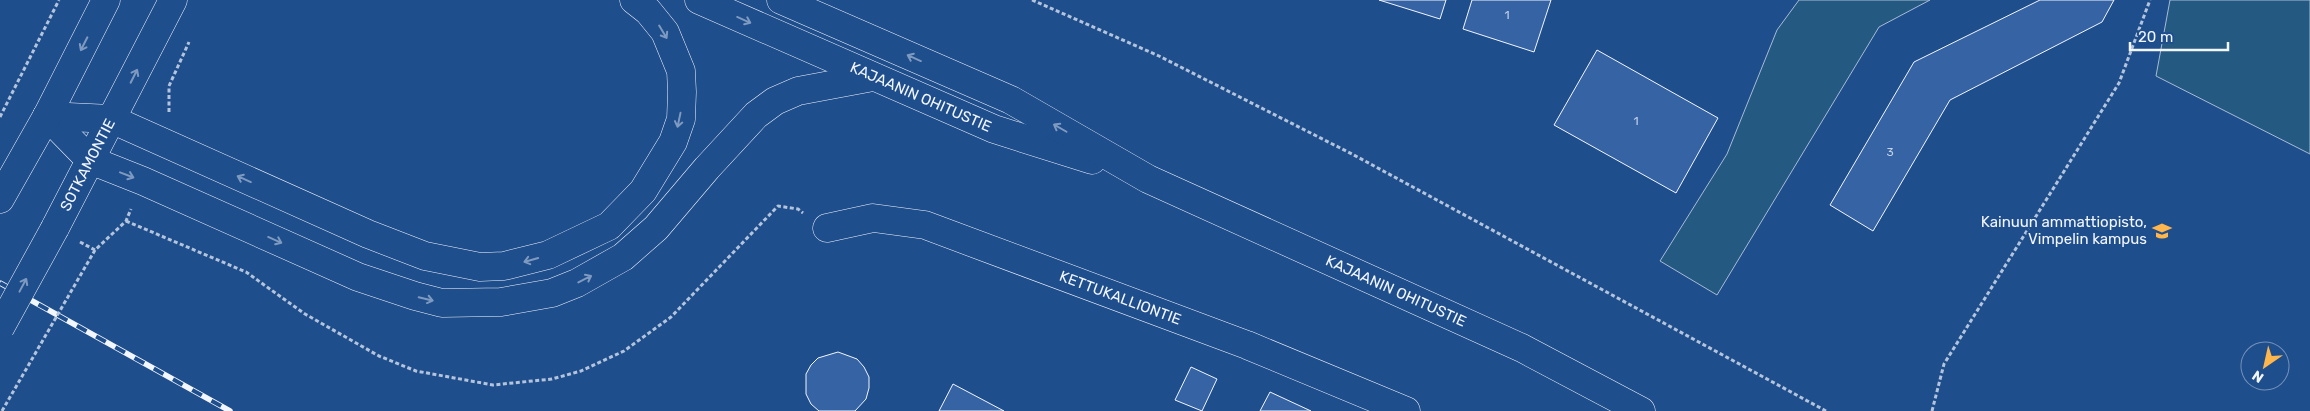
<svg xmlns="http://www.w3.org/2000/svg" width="2310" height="411" font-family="Rubik,sans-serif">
<rect width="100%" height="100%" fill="#1f4e8c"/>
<g fill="#245a82" stroke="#a8bbd7">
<polygon points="1799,0 1930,0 1879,27 1717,295 1660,261 1727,154 1777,30"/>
<polygon points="2170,0 2310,0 2310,154 2156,76"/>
</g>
<g fill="#3563a3" stroke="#f2f6ff">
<polygon points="1379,0 1446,0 1440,19"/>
<polygon points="1472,0 1551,0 1534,52 1463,29"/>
<polygon points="2040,0 2114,0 2102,22 1950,100 1873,231 1830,205 1914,62"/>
<polygon points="1597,50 1718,118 1676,193 1554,125"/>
<polygon points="838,352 857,359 864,367 869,377 869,388 866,399 855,411 819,411 811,404 806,394 806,374 811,365 818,358"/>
<polygon points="1191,367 1217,379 1202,411 1175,400"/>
<polygon points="953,384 1004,411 939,411"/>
<polygon points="1270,392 1311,411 1260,411"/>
</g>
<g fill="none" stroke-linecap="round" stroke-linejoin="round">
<g stroke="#f2f6ff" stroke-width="29">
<g id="minor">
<path id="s1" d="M 827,228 L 873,218 L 925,225 L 1247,345 L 1406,411"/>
</g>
</g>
<g stroke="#f2f6ff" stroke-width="29">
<g id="highway">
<path id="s2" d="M 699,0 L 994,129 L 1092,160"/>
<path id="s3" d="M 781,0 L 1011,100 L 1148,179 L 1522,348 L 1641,411"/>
<polyline points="47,116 90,160 143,181 358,277 415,296 442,303 501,302 552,293 577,283 623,257 656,228 707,168 756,115 775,101 798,91 873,77"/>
<polyline points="47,116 111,119 368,234 425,256 480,267 504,266 548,255 609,226 643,191 673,142 681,119 682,92 681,71 665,32 648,11 634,0"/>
<polyline points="0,199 47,116 106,0"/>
<path id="s4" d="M 55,228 L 173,0"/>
</g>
</g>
<g stroke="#b3c4dc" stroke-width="3" stroke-dasharray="4 2.5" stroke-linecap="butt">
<polyline points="1032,0 1159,56 1352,154 1826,411"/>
<polyline points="169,112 169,86 189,42"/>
<polyline points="0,117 59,0"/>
<polyline points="126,221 246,272 305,314 379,356 416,371 493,385 552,379 581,371 624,351 671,317 778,206 798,209 803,213"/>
<polyline points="80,242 95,250 126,221 131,209"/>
<polyline points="1932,411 1944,364 2119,83 2150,0"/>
</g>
<use href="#minor" stroke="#1f4e8c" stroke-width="28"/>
<use href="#highway" stroke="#1f4e8c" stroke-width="28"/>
<g stroke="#f2f6ff" stroke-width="5.5">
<polyline id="rail" points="0,283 230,411"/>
</g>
<use href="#rail" stroke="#1f4e8c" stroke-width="4" stroke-dasharray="11" stroke-linecap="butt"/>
<g stroke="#f2f6ff" stroke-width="29" stroke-linecap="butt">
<polyline id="highway-bridge" points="0,328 55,228"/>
</g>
<polyline stroke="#b3c4dc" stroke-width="3" stroke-dasharray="4 2.5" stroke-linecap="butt" points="2,411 95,250"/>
<use href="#highway-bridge" stroke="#1f4e8c" stroke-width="28"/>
</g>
<defs><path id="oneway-shaft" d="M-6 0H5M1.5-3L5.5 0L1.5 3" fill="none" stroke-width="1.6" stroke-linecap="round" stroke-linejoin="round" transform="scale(1.25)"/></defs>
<g stroke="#7e9ac0">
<use href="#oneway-shaft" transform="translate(744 20) rotate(24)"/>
<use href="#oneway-shaft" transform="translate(663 32) rotate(59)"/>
<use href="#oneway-shaft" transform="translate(84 44) rotate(117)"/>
<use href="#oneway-shaft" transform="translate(914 58) rotate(-156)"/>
<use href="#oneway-shaft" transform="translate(134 76) rotate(-63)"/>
<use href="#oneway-shaft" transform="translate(679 120) rotate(102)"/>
<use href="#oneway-shaft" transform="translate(1060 128) rotate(-150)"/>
<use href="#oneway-shaft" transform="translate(127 175) rotate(21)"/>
<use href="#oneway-shaft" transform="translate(244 179) rotate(-156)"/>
<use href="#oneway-shaft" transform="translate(275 240) rotate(24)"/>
<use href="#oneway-shaft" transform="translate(531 260) rotate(164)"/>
<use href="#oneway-shaft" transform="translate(585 279) rotate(-27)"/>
<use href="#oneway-shaft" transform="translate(23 285) rotate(-62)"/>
<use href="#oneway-shaft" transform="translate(426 299) rotate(13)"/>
</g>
<defs>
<g id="school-bare" transform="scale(1.5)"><path d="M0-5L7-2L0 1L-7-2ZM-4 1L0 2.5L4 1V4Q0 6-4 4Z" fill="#ffb74d" stroke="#1f4e8c" stroke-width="2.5" paint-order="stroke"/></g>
</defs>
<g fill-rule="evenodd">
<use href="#school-bare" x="2162" y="231"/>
</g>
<g text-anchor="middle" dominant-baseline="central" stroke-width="4" stroke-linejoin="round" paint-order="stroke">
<g font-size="12" fill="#c3d1e8">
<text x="1507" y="15">1</text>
<text x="1636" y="121">1</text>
<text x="1890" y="152">3</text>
</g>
<g font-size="15" fill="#f2f6ff" stroke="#1f4e8c">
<text stroke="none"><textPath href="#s2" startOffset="242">KAJAANIN OHITUSTIE</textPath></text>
<text stroke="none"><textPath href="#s4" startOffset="71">SOTKAMONTIE</textPath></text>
<text stroke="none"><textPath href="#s3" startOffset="681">KAJAANIN OHITUSTIE</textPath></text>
<text stroke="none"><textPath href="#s1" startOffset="308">KETTUKALLIONTIE</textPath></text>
</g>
<g font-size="15" fill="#f2f6ff" stroke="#1f4e8c" text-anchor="end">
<text x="2147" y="222">Kainuun ammattiopisto,<tspan x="2147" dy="17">Vimpelin kampus</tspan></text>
</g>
</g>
<g transform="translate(2265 366) rotate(214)"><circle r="24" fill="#1f4e8c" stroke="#7391ba"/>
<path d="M0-4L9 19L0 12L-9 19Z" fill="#ffb74d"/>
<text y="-8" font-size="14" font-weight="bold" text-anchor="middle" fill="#f2f6ff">N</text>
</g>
<path d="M2130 42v8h98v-8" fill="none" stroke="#f2f6ff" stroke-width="2.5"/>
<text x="2138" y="42" font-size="15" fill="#f2f6ff" stroke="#1f4e8c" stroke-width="4" paint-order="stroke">20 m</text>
</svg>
